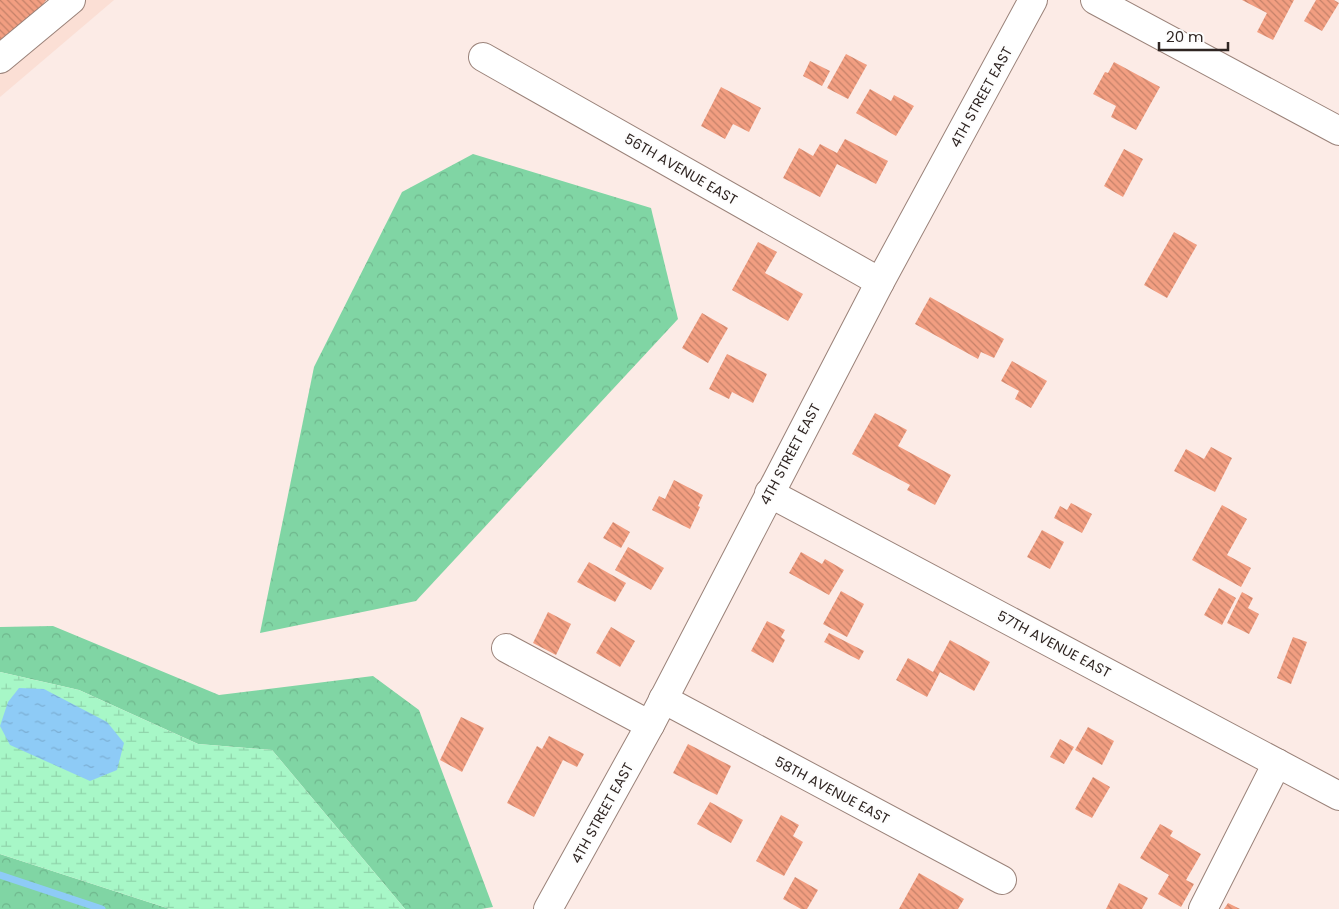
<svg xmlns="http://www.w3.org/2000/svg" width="1339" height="909" font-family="Poppins,sans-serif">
<defs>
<pattern id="forest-crowns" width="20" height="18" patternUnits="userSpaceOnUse" patternTransform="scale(1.25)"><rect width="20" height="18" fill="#80d5a4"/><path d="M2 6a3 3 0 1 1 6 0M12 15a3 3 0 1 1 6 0" fill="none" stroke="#6fb78d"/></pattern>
<pattern id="wetland-marsh" width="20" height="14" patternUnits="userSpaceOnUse" patternTransform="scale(1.25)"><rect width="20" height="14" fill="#a7f7c7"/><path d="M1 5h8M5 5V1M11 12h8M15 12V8" fill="none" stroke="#90d4ab"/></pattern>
<pattern id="water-ripples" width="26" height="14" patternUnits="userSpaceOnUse" patternTransform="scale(1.25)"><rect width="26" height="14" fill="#8ecbf6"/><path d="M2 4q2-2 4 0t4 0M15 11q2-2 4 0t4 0" fill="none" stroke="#7baed3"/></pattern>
<pattern id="building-back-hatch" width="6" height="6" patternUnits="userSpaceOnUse" patternTransform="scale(1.25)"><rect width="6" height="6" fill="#f29e81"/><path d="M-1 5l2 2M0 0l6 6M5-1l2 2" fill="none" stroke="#c48169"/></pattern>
</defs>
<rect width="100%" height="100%" fill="#fcebe6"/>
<polygon fill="#fbdfd5" points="0,0 114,0 0,97"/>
<g fill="url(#forest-crowns)">
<polygon points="473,154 651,208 678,319 416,601 260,633 314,367 402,192"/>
<polygon points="53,626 219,695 373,676 419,710 493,907 481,909 405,909 272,750 198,744 79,690 0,672 0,627"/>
<polygon points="0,854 170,909 0,909"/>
</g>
<polygon fill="url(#wetland-marsh)" points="0,672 79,690 198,744 272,750 405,909 170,909 0,854"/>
<polygon fill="url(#water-ripples)" points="19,688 44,689 107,722 124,743 117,770 90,781 10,745 0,726 8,702"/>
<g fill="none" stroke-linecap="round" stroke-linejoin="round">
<polyline stroke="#8ecbf6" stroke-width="7" points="0,875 102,909"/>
</g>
<g fill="url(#building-back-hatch)">
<polygon points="0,0 46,0 42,6 0,41"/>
<polygon points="1242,0 1294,0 1273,40 1257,32 1267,13"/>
<polygon points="1316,0 1334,0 1339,3 1322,31 1304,21"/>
<polygon points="846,54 867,65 848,99 827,88"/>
<polygon points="810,61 830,71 822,86 803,76"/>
<polygon points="1114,62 1160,87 1136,130 1111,117 1116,106 1093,94 1105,72 1108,73"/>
<polygon points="721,87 761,108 749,132 733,124 725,139 701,126"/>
<polygon points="870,89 891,101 894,95 914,106 896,136 856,113"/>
<polygon points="845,139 888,161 876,184 837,164 820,197 783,178 799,148 813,156 820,144 837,153"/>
<polygon points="1124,149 1143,159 1123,197 1104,186"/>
<polygon points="1174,232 1197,245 1167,298 1144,285"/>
<polygon points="758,242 777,252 765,273 803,294 788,321 732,290"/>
<polygon points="930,297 1004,339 994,358 981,352 978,359 915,324"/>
<polygon points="702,313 728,328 708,363 682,348"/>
<polygon points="727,354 767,374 753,403 732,392 729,399 709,389"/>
<polygon points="1012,361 1047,381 1031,408 1015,399 1019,391 1001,381"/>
<polygon points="875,413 907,430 898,446 951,475 935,505 907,490 910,485 852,454"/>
<polygon points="1211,447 1232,458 1215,492 1174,471 1186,449 1204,459"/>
<polygon points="674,480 703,495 698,506 700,507 690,529 652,510 659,496 665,499"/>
<polygon points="1071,503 1092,514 1082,533 1054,518 1060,506 1067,510"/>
<polygon points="1222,505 1247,519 1227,555 1251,568 1241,587 1192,560"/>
<polygon points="613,522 630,532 621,548 603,538"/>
<polygon points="1042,530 1064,542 1050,569 1027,557"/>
<polygon points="628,547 664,568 651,590 615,570"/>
<polygon points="801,552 822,564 825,559 844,570 829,595 789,573"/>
<polygon points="589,562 626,583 615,602 577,582"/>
<polygon points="1219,588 1236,598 1222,625 1204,615"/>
<polygon points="841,591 864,604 847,637 823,624"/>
<polygon points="1242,592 1253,598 1248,608 1259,614 1249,634 1227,623"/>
<polygon points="548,612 571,624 556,655 533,643"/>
<polygon points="767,621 785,630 781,637 785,640 773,663 751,651"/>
<polygon points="611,627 635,641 620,667 596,653"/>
<polygon points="829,633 864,651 859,660 824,642"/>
<polygon points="1293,637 1307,642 1291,684 1277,678"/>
<polygon points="950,640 990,662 974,691 940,672 927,697 896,680 908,658 933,672"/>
<polygon points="461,717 484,728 462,772 440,760"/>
<polygon points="1088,727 1114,741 1102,765 1075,750"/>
<polygon points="549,736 584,754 577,767 563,760 534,817 507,803 537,746 542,749"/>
<polygon points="1060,739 1074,747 1064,764 1050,757"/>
<polygon points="688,744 731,766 717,795 673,773"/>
<polygon points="1093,777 1110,787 1092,818 1075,809"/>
<polygon points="710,802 743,820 731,843 697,824"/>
<polygon points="781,815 799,825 793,836 803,842 784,876 756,861"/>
<polygon points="1160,824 1173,831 1170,836 1201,854 1186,880 1194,884 1181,907 1158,894 1169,875 1140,858"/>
<polygon points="919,873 964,899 958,909 899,909"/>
<polygon points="795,877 818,890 807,909 801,909 783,899"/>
<polygon points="1119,883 1148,898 1142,909 1106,909"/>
<polygon points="1228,903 1240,909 1224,909"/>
</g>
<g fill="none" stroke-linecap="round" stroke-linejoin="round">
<g stroke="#9a8279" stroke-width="30">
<g id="minor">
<polyline points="1095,0 1339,131"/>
<polyline points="483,57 880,282"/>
<polyline points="0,59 71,0"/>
<polyline points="769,493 1339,796"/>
<polyline points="506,648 650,725"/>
<polyline points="663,699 1002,880"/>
<polyline points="548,909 650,725 880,282 1033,0"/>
<polyline points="1203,909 1277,763"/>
</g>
</g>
<use href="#minor" stroke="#fff" stroke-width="28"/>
</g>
<g text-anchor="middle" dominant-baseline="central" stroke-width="4" stroke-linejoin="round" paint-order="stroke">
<g font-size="14" fill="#2f2522" stroke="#fdfdfd">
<text transform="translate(981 97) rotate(-61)">4TH STREET EAST</text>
<text transform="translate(681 169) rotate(30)">56TH AVENUE EAST</text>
<text transform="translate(790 454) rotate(-62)">4TH STREET EAST</text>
<text transform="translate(1054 644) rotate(28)">57TH AVENUE EAST</text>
<text transform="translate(832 790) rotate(28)">58TH AVENUE EAST</text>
<text transform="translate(602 813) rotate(-61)">4TH STREET EAST</text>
</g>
</g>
<path d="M1159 42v8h69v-8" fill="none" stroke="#2f2522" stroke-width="2.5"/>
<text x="1166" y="42" font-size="15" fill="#2f2522" stroke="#fdfdfd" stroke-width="4" paint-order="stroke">20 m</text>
</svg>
